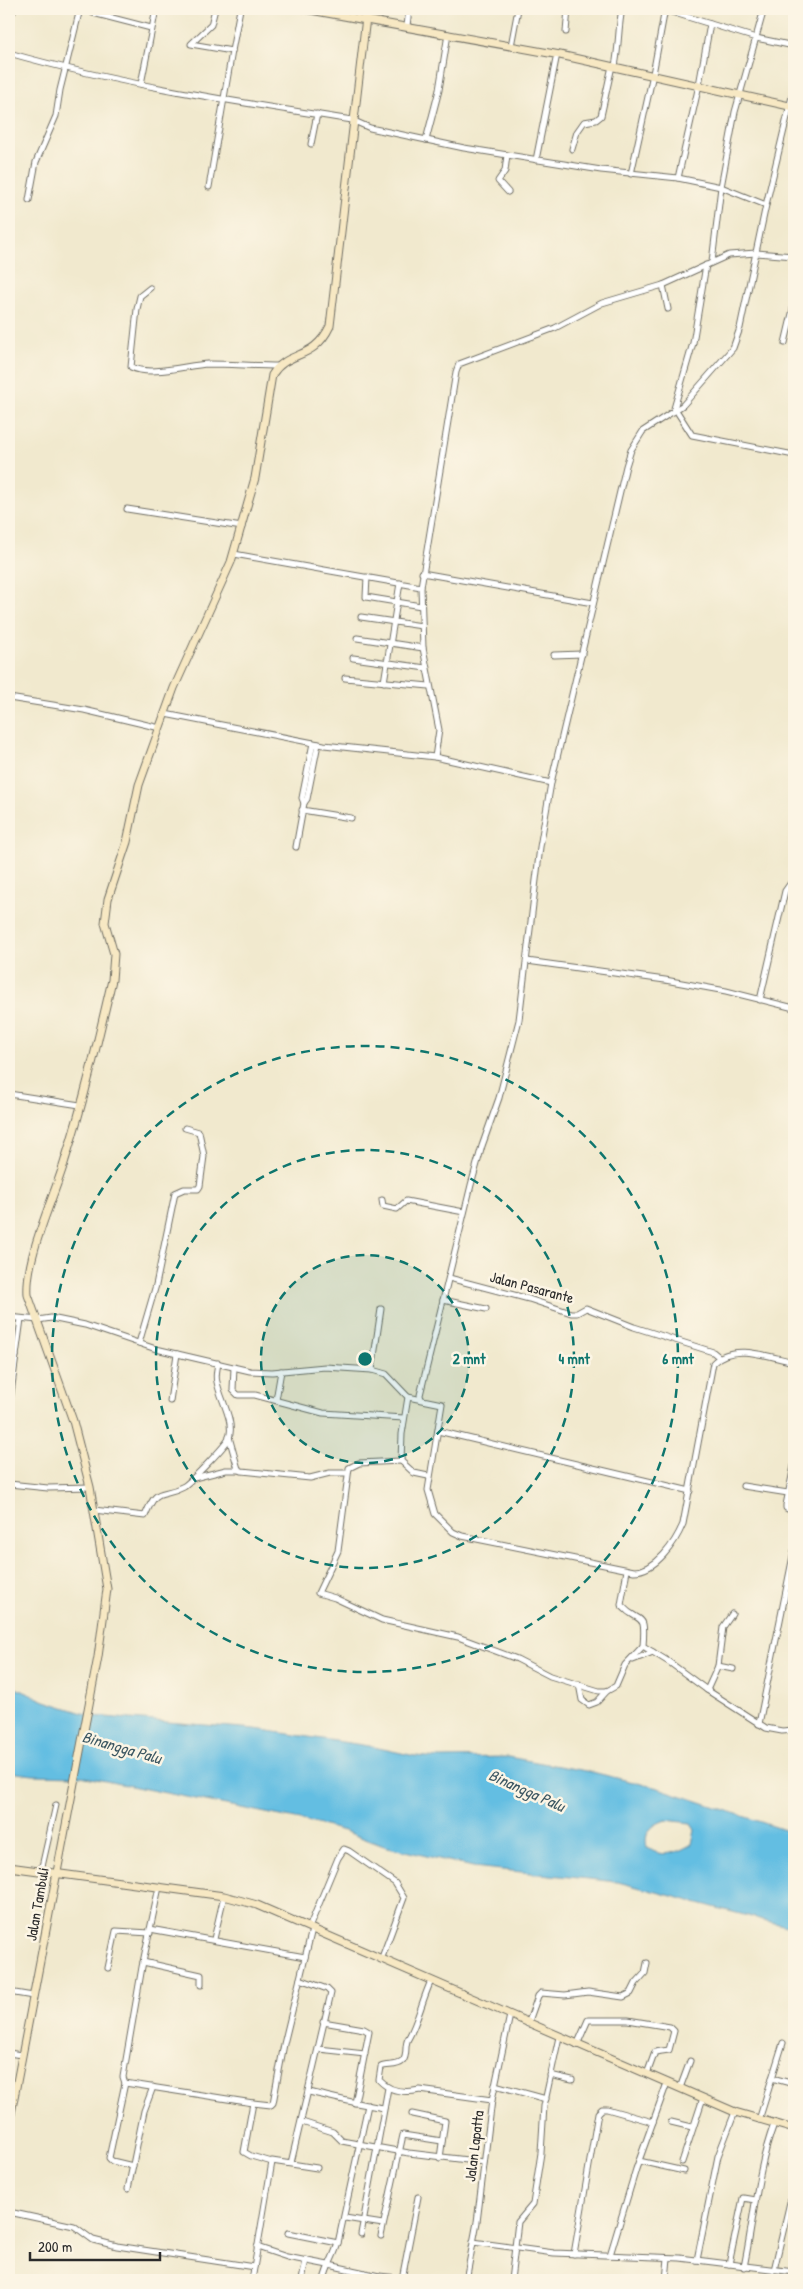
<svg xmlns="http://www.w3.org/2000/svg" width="803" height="2289" font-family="'Patrick Hand',sans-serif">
<rect width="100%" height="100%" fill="#fcf5e5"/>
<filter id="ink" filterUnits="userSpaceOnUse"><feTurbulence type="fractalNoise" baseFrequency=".02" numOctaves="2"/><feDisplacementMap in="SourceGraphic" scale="10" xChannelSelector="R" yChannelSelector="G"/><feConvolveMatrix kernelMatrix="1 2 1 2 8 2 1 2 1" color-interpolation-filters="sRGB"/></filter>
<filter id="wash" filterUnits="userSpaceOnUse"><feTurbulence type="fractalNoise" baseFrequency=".0096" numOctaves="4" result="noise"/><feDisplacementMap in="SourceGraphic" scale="20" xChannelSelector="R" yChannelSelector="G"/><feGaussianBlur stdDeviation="1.12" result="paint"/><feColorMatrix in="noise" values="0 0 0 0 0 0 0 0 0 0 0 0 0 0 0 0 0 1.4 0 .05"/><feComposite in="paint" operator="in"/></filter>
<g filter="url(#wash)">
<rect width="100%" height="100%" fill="#f1e9ce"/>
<path fill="#64bee2" stroke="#487486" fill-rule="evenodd" d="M 9,1685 L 45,1701 L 92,1716 L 255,1729 L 369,1746 L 415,1756 L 440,1758 L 508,1757 L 592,1772 L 658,1788 L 794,1833 L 794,1928 L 618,1882 L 473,1867 L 384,1846 L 344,1831 L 306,1821 L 81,1776 L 33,1775 L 9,1772 ZM 666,1820 L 691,1823 L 695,1829 L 692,1844 C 677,1853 661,1859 647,1847 C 643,1832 653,1824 666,1820 Z"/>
</g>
<g filter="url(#ink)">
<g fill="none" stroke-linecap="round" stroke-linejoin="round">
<g stroke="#706e64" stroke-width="7">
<g id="street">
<polyline points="665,10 756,38 794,46"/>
<polyline points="93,13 151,28"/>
<polyline points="9,17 15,9"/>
<polyline points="407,26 409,9"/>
<polyline points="566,32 568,9"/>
<polyline points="511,46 518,9"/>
<polyline points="232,51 240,9"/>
<path d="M 9,53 C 121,85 237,102 352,120 L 370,128 L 464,148 L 601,170 L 678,178 L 721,187 L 766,205"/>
<path d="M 615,66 C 619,47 618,28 622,9"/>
<polyline points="141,84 156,9"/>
<polyline points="426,140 439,90 448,34"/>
<polyline points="311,144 317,114"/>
<polyline points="572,149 577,132 584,122 596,120 601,116 612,66"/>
<polyline points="507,155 505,171 498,181 508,192"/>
<polyline points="536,160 557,54"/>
<polyline points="631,174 653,74 665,9"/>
<polyline points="678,178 699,85 710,24"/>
<polyline points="209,187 232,51 191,44 211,25 215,9"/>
<polyline points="29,200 36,162 56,116 60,90 80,9"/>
<polyline points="712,262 721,187 735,112 764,9"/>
<polyline points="663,285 668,309"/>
<path d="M 150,288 L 140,296 L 137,309 L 131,367 C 151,377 187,365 208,364 C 232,364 255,366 279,366"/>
<polyline points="785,343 794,305"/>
<polyline points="676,410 692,435 794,455"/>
<polyline points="673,412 693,343 706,265"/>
<polyline points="127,509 242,527"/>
<polyline points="234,554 421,587"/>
<polyline points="422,573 593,603"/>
<polyline points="367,577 366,597 421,606"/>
<polyline points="361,617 422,626"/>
<polyline points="357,638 423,648"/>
<polyline points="554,655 582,654"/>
<polyline points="353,658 426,668"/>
<polyline points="345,678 429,686"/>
<polyline points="384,682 400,583"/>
<polyline points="9,698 84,710 160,728"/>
<polyline points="165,714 324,745 435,757 551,783"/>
<polyline points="435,757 439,730 423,648 421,587 456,372 459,364 555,328 602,303 663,285 729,255 756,253 794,256"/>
<polyline points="304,803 302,798 313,743"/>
<polyline points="302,810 351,818"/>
<polyline points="296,847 304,803 307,799 318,744"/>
<polyline points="527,961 665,980 726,991 794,1008"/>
<polyline points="760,1000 785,891 790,884 794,884"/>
<polyline points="9,1094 80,1105"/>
<polyline points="382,1200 383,1206 397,1209 406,1201 464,1212"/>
<polyline points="449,1278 529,1299 571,1313 577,1313 586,1308 634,1327 713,1352 719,1357"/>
<polyline points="443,1300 486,1309"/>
<path d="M 9,1317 L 38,1320 L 51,1318 L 85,1325 L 156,1349 L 250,1371 L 272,1372 L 325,1367 L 372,1370 L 386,1374 L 408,1397 L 442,1404 L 428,1490 L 435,1514 L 453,1532 L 462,1536 L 634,1571 C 656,1571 675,1543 683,1524 L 713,1363 C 732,1342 770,1357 794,1362"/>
<polyline points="139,1343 156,1285 175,1193 184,1189 198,1189 200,1186 204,1156 199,1132 185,1128"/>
<polyline points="9,1362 16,1356"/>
<polyline points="234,1367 233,1390 238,1395 255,1395 323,1413 404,1418"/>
<polyline points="372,1370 381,1309"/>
<polyline points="408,1397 402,1434 401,1461 414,1473 428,1476"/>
<polyline points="421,1399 420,1395 471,1185 482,1146 499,1098 519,1020 540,847 551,783 626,466 631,450 643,431 683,405 733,348 740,328 766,205 794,88"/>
<polyline points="276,1400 281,1371"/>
<polyline points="170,1401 177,1354"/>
<polyline points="9,1408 21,1319"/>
<polyline points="438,1431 690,1491"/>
<polyline points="229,1437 238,1469 242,1471 310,1478 330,1473 347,1473"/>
<polyline points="401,1461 359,1463 349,1468 338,1551 318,1593 335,1598 382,1620 458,1637 517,1659 550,1676 599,1691 607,1691 616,1686 625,1665 643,1646"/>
<polyline points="794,1466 786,1505 786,1508 794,1512"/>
<polyline points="194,1478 226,1470 239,1470"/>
<polyline points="9,1484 48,1488 90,1487"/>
<polyline points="743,1486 788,1493"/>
<path d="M 94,1510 L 145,1516 C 158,1484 160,1499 184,1486 C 191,1481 226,1446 229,1438 C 235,1421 220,1399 217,1382 C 215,1376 217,1370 218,1363"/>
<path d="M 627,1570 L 621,1605 C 640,1626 646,1609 643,1646 L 669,1662 L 707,1690 L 766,1728 L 782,1731 L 794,1730"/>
<polyline points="633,1660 653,1652"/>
<polyline points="718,1666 733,1669"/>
<polyline points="579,1684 582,1700 589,1705 597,1702 607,1691"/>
<polyline points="707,1690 718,1666 723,1627 732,1614"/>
<polyline points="759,1724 794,1551"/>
<polyline points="41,1871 56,1805"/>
<polyline points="159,1887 142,1967 123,2077 125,2083 253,2103 244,2152 251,2156 272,2162 252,2280"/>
<polyline points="309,1928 338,1858 344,1849 349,1851 395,1883 404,1898 381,1960"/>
<polyline points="150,1929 305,1957"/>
<polyline points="214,1939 224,1896"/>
<polyline points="143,1962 201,1975 201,1985"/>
<polyline points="108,1968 116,1931 150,1933"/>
<path d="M 431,1981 C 422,2000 418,2022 408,2039 C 404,2046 408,2055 403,2061 C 397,2067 387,2064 381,2067 L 379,2080 C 390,2092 406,2093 420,2090 L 492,2100"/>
<polyline points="9,1992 33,1996"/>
<polyline points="323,2022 364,2029 369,2032 355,2103"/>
<polyline points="528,2024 538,1996 541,1993 565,1995 588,1992 623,1997 631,1993 636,1983 645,1973 647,1963"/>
<polyline points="577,2045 588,2020 628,2020 670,2027 674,2031 669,2050 655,2052 647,2074"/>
<polyline points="319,2049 365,2054"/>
<polyline points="9,2053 21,2055"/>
<polyline points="550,2075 572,2080"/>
<polyline points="772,2078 794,2084"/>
<polyline points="125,2083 109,2158 112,2161 133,2166"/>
<polyline points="495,2085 546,2099"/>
<polyline points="680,2088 690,2061"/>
<path d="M 309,2092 C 335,2098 357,2104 384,2108"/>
<polyline points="253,2103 271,2105 273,2103 284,2044 312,1929"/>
<polyline points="412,2114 445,2121 440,2158"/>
<polyline points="759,2120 783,2043"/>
<polyline points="302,2122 333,2132 342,2141 347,2142 409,2153 484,2162"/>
<polyline points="671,2122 692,2127"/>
<polyline points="272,2161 317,2168"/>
<polyline points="639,2161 684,2171"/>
<polyline points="682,2162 703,2098"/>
<polyline points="291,2163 331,1993 327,1989 300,1979"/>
<polyline points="128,2189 144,2111 153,2087"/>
<polyline points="9,2212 74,2226 93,2240 117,2246 254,2267"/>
<polyline points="345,2218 383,2224"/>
<polyline points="288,2233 338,2243 368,2105"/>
<polyline points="361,2234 388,2088"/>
<polyline points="381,2236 403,2135 442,2141"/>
<polyline points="473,2242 554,2253 680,2258 794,2272"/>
<polyline points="257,2247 287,2257 328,2265"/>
<polyline points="574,2254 598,2113 602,2109 607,2109 653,2122"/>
<polyline points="610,2255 636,2169 667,2083"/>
<polyline points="697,2260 718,2156 735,2112"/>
<polyline points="729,2264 743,2198 755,2200"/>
<polyline points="329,2265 379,2276"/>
<path d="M 744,2267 C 754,2219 757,2170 774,2124"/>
<polyline points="774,2270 794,2185"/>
<polyline points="402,2279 418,2197"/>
<polyline points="302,2280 306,2260"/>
<path d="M 324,2280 C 327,2266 334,2257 338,2243"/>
<polyline points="378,2280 379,2276 417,2280"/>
<polyline points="466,2280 477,2222 492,2100 510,2015"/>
<polyline points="511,2280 518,2222 533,2204 541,2153 544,2106 559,2037"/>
<polyline points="666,2280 668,2258"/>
</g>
</g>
<g stroke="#706e64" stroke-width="9">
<g id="secondary">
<polyline points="305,9 560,55 794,107"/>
<polyline points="9,1867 224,1896 257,1905 735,2112 794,2129"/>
<path d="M 9,2124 L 98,1657 L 107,1589 L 90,1487 L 73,1421 L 28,1295 C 25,1257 54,1198 65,1160 C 84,1101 98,1040 112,980 L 114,954 L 105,923 L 108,899 L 127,842 L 139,785 L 174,688 L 231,562 L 255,478 L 272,375 C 288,349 313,362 330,326 L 367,9"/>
</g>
</g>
<use href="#street" stroke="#fff" stroke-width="5"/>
<use href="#secondary" stroke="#f7e8c3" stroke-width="7"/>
</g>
</g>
<circle cx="365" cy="1359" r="104" fill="#0f766e" fill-opacity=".12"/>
<g fill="none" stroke="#0f766e" stroke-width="2.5" stroke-dasharray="9 6">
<circle cx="365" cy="1359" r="104"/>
<circle cx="365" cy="1359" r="209"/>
<circle cx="365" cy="1359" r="313"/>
</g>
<g text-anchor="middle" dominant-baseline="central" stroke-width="5" stroke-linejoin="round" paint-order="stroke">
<g font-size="15" fill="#2b2b2b" stroke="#fcf5e5">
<text transform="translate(532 1287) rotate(15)">Jalan Pasarante</text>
<text transform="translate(37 1904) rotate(-80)">Jalan Tambuli</text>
<text transform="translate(474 2146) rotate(-83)">Jalan Lapatta</text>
</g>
<g font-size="16" font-style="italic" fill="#3c5762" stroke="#fcf5e5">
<text transform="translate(122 1747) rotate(16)">Binangga Palu</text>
<text transform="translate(527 1790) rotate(24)">Binangga Palu</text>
</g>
</g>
<circle cx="365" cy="1359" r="8" fill="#0f766e" stroke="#fcf5e5" stroke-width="2.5"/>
<g font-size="15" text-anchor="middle" font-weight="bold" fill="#0f766e" stroke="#fcf5e5" stroke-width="5" stroke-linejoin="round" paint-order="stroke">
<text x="469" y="1364">2 mnt</text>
<text x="574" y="1364">4 mnt</text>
<text x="678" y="1364">6 mnt</text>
</g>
<rect width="803" height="2289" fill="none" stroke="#fcf5e5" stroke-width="30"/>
<path d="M30 2252v8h130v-8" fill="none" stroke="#2b2b2b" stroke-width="2.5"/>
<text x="38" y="2252" font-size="15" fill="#2b2b2b" stroke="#fcf5e5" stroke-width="4" paint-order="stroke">200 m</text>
</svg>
